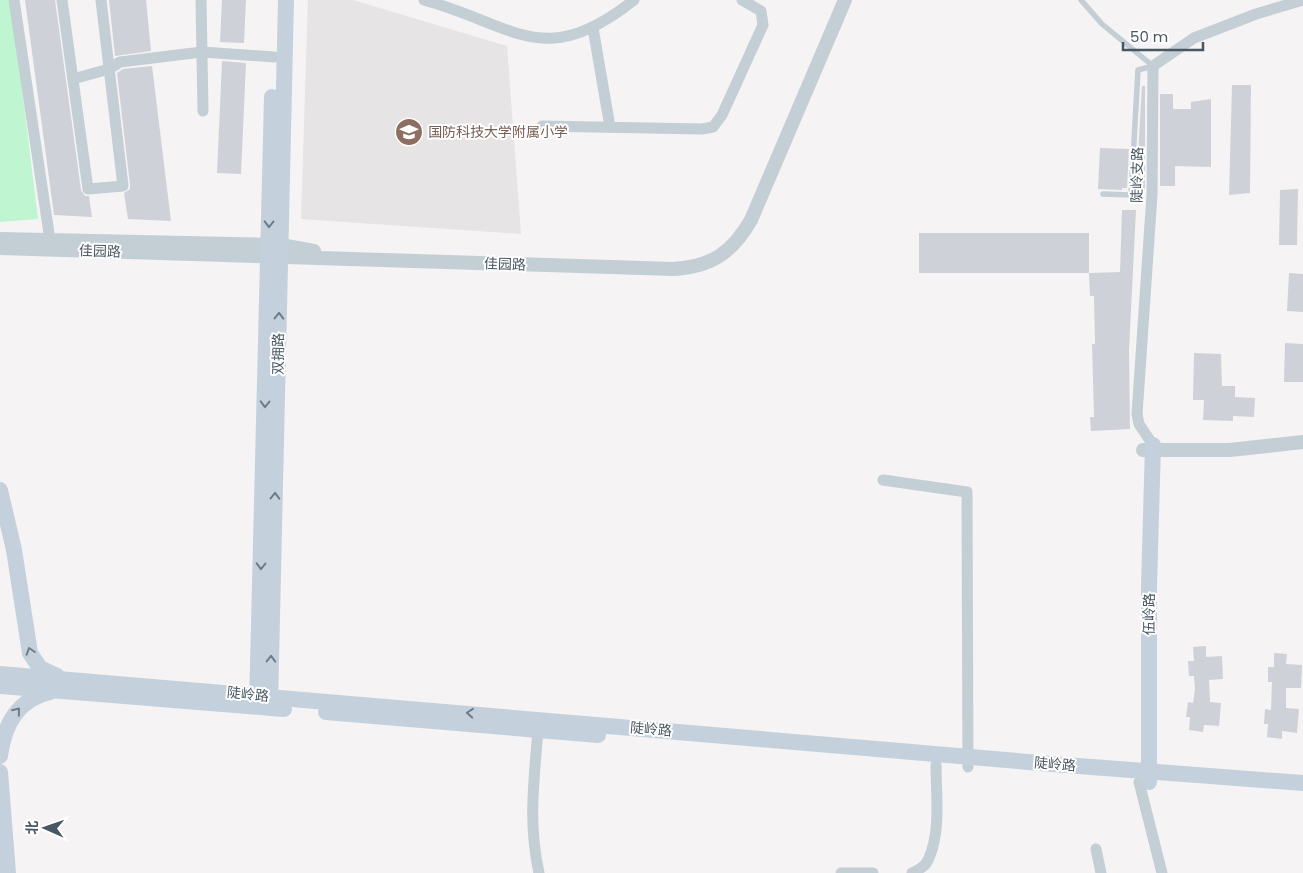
<svg xmlns="http://www.w3.org/2000/svg" width="1303" height="873" font-family="Poppins,'Noto Sans SC',sans-serif">
<rect width="100%" height="100%" fill="#f5f3f3"/>
<polygon fill="#e6e4e5" points="308,0 353,0 507,46 521,234 301,219"/>
<polygon fill="#bff5d1" points="0,0 11,0 38,219 0,222"/>
<g fill="#ced2d8">
<polygon points="25,0 55,0 81,190 85,196 89,196 92,217 54,215"/>
<polygon points="109,0 146,0 151,51 115,56"/>
<polygon points="222,0 246,0 244,43 220,42"/>
<polygon points="222,61 246,63 241,174 217,173"/>
<polygon points="152,66 171,221 128,219 124,193 130,189 130,185 117,73 123,69"/>
<polygon points="1232,85 1251,85 1250,193 1229,195"/>
<polygon points="1142,86 1145,86 1145,189 1136,188"/>
<polygon points="1160,94 1173,94 1173,109 1191,109 1191,102 1211,99 1211,167 1175,166 1175,186 1160,186"/>
<polygon points="1100,148 1129,149 1127,188 1122,188 1122,190 1098,189"/>
<polygon points="1298,189 1297,245 1279,245 1280,190"/>
<polygon points="1122,210 1136,210 1129,350 1130,429 1091,431 1090,417 1094,417 1092,344 1095,344 1094,296 1090,296 1089,273 1120,272"/>
<rect x="919" y="233" width="170" height="40"/>
<polygon points="1289,273 1303,274 1303,312 1287,311"/>
<polygon points="1285,343 1303,344 1303,382 1284,382"/>
<polygon points="1194,353 1221,354 1222,386 1235,386 1235,397 1255,398 1254,417 1233,416 1233,421 1203,420 1204,400 1193,400"/>
<polygon points="1206,646 1206,657 1222,656 1223,679 1209,680 1210,702 1221,703 1219,726 1204,725 1203,732 1189,730 1190,717 1186,717 1188,702 1193,703 1195,689 1194,676 1189,676 1188,661 1194,661 1193,647"/>
<polygon points="1274,653 1287,654 1286,664 1302,665 1301,688 1286,688 1286,708 1299,709 1297,733 1282,731 1282,739 1267,737 1268,724 1264,724 1265,709 1271,710 1272,682 1268,682 1268,667 1274,667"/>
</g>
<g fill="none" stroke-linecap="round" stroke-linejoin="round">
<g stroke="#c3ced5" stroke-width="5.5">
<polyline points="1081,0 1102,24 1153,66"/>
<polyline points="1103,194 1131,195 1138,70 1153,66"/>
</g>
<g stroke="#c3ced5" stroke-width="11">
<polyline points="14,0 50,240"/>
<polyline points="62,0 88,189 123,186 101,0"/>
<polyline points="201,0 203,111"/>
<path d="M 424,0 C 515,25 544,72 634,0"/>
<polyline points="593,28 610,127"/>
<polyline points="73,79 109,69 120,62 202,52 274,57"/>
<polyline points="542,126 702,129 713,127 722,115 763,25 761,11 742,0"/>
<polyline points="1153,445 1139,424 1137,414 1152,195 1153,66 1194,38 1256,14 1303,0"/>
<polyline points="883,480 967,492 968,767"/>
<path d="M 538,730 C 534,781 528,823 539,873"/>
<polyline points="1139,782 1162,873"/>
<polyline points="1096,849 1101,873"/>
<polyline points="841,873 873,873"/>
<path d="M 912,873 C 920,869 926,866 929,858 C 941,830 936,794 936,765"/>
</g>
<g stroke="#c3ced5" stroke-width="14">
<polyline points="0,239 281,245 314,251"/>
<path d="M 0,248 L 673,269 C 711,267 732,253 751,220 L 845,0"/>
<polyline points="1143,450 1230,450 1303,442"/>
</g>
<g stroke="#c4d1dd" stroke-width="16">
<polyline points="0,490 14,550 30,653 40,668 57,676"/>
<polyline points="0,674 1052,764 1303,783"/>
<polyline points="0,686 284,709"/>
<polyline points="257,705 272,97"/>
<polyline points="270,705 286,0"/>
<polyline points="326,712 598,735"/>
<path d="M 0,756 C 4,725 18,699 50,692"/>
<polyline points="0,772 8,873"/>
<polyline points="1149,782 1149,586 1153,445"/>
</g>
</g>
<defs><path id="oneway-chevron" d="M-2-3.5L2.5 0L-2 3.5" fill="none" stroke-width="1.6" stroke-linecap="round" stroke-linejoin="round" transform="scale(1.25)"/></defs>
<g stroke="#6d7c88">
<use href="#oneway-chevron" transform="translate(269 224) rotate(91)"/>
<use href="#oneway-chevron" transform="translate(279 316) rotate(-89)"/>
<use href="#oneway-chevron" transform="translate(265 404) rotate(91)"/>
<use href="#oneway-chevron" transform="translate(275 496) rotate(-89)"/>
<use href="#oneway-chevron" transform="translate(261 566) rotate(91)"/>
<use href="#oneway-chevron" transform="translate(30 651) rotate(-108)"/>
<use href="#oneway-chevron" transform="translate(271 659) rotate(-89)"/>
<use href="#oneway-chevron" transform="translate(17 711) rotate(-51)"/>
<use href="#oneway-chevron" transform="translate(470 713) rotate(-175)"/>
</g>
<defs>
<g id="school-disc" transform="scale(1.4375)"><circle r="9.5" fill="#8d6e63" stroke="#fff"/><path d="M0-5L7-2L0 1L-7-2ZM-4 1L0 2.5L4 1V4Q0 6-4 4Z" fill="#fff"/></g>
</defs>
<g fill-rule="evenodd">
<use href="#school-disc" x="409" y="132"/>
</g>
<g text-anchor="middle" dominant-baseline="central" stroke-width="4" stroke-linejoin="round" paint-order="stroke">
<g font-size="14" fill="#785e54" stroke="#fff" text-anchor="start">
<text x="428" y="132">国防科技大学附属小学</text>
</g>
<g font-size="14" fill="#485763" stroke="#fff">
<text transform="translate(1137 175) rotate(-89)">陡岭支路</text>
<text transform="translate(100 251) rotate(2)">佳园路</text>
<text transform="translate(505 264) rotate(2)">佳园路</text>
<text transform="translate(278 354) rotate(-89)">双拥路</text>
<text transform="translate(1149 614) rotate(-90)">伍岭路</text>
<text transform="translate(248 694) rotate(6)">陡岭路</text>
<text transform="translate(651 729) rotate(5)">陡岭路</text>
<text transform="translate(1055 764) rotate(5)">陡岭路</text>
</g>
</g>
<g transform="translate(45 828) rotate(272)" stroke="#ffffff" stroke-width="4" paint-order="stroke">
<path d="M0-4L9 19L0 12L-9 19Z" fill="#485763"/>
<text y="-8" font-size="14" font-weight="bold" text-anchor="middle" fill="#485763">北</text>
</g>
<path d="M1123 42v8h80v-8" fill="none" stroke="#485763" stroke-width="2.5"/>
<text x="1130" y="42" font-size="15" fill="#485763" stroke="#ffffff" stroke-width="4" paint-order="stroke">50 m</text>
</svg>
